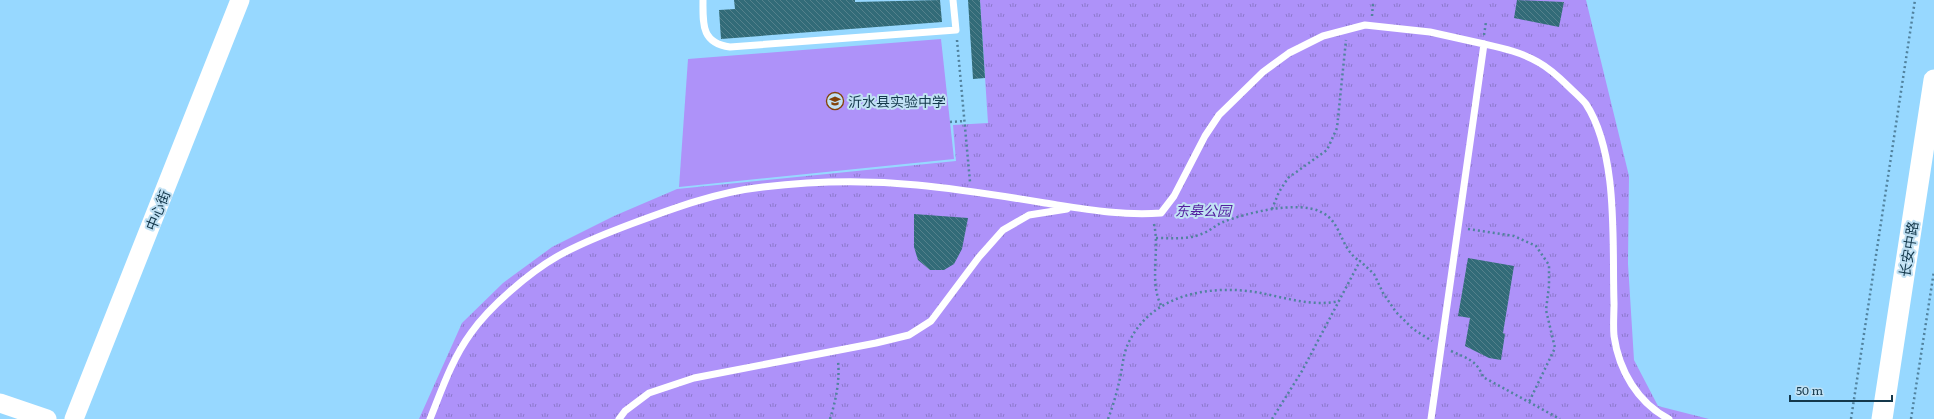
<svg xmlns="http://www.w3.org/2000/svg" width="1934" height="419" font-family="Literata,'Noto Sans SC',serif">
<defs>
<pattern id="park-tufts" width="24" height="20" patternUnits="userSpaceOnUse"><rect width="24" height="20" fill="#ae92f9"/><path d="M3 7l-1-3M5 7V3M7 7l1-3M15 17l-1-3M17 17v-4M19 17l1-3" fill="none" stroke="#8c78cc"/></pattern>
<pattern id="building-back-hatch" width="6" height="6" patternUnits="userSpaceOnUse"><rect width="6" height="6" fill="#326b78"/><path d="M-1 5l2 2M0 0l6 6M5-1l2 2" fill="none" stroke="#54818c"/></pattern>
</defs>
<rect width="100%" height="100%" fill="#97d8ff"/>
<polygon fill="#ae92f9" points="941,39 954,159 679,187 688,59"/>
<polygon fill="url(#park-tufts)" points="980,0 1586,0 1629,176 1628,264 1634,360 1658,406 1709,419 419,419 462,323 503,283 552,247 614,216 677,189 956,161 953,125 988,123"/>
<g fill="url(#building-back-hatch)">
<polygon points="734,0 855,0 855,2 940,0 942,22 721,39 719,10 735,9"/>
<polygon points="968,0 980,0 985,78 973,79"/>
<polygon points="1517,0 1564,2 1559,27 1514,18"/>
<polygon points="914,214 968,218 962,249 954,264 944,270 930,270 918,260 914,247"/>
<polygon points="1468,258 1514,266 1503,333 1505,334 1501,360 1489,358 1465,346 1470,318 1458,316"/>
</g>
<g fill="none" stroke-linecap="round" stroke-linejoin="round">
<g stroke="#51829e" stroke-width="2.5" stroke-dasharray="2 3" stroke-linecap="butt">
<polyline points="1372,16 1373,4"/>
<polyline points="1484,35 1486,22"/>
<polyline points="957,40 970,182"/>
<polyline points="950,122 964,121"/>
<polyline points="1272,209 1279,192 1288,178 1327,150 1337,128 1346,40"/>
<path d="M 1154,224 C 1160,250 1149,282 1161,305"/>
<polyline points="1468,229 1514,236 1536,246 1549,265 1549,286 1546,310 1555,348 1529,402"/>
<path d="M 1156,238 C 1173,238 1189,240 1204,233 C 1211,230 1216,225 1223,222 C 1246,213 1298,200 1321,212 C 1342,221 1340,250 1360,261"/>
<path d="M 1451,351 C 1466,358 1477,360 1483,377 L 1560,419"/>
<path d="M 830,419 C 836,400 840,380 838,361"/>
<path d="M 1108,419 C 1113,406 1117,392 1120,378 C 1123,365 1123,352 1130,340 C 1154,293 1213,284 1261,293 C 1286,298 1314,307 1339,301"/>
<polyline points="1272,419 1302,371 1360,261 1374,274 1383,293 1396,312 1413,329 1432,341"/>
<polyline points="1851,419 1915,0"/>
<polyline points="1911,419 1934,271"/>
</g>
<g stroke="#fff" stroke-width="7">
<path d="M 703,0 C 703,24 701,43 730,47 L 956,30 L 953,0"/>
<path d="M 1484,44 C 1502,48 1521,52 1538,62 C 1549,68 1560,78 1569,87 C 1574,92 1581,98 1586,104 C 1619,155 1612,244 1614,303 C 1614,314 1613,326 1614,336 C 1619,371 1638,403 1669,419"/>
<path d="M 430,419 C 442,389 452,359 471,333 C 490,306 530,272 558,256 C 581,243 607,233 631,224 C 674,208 717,192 763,187 C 814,181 866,180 917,185 C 960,189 1003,196 1045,203 C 1084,209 1122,216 1161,213 L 1174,196 L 1205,136 L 1219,115 L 1263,72 L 1289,53 L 1323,36 L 1365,25 L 1430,32 L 1484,44 L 1431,419"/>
<polyline points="619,419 625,411 649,393 694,378 876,343 909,335 931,321 979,257 1003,230 1029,215 1067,209"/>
</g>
<g stroke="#fff" stroke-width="19">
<polyline points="0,403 47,419"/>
<polyline points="74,419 240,0"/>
</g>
<polyline stroke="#fff" stroke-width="21" points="1882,419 1934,80"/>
</g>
<defs>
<g id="school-ring" transform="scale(0.9)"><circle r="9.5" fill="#c1e1f4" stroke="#834309" stroke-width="1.5"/><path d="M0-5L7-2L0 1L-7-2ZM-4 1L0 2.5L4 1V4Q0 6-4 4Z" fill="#834309"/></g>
</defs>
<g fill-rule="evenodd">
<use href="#school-ring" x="835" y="101"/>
</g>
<g text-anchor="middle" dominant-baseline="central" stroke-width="4" stroke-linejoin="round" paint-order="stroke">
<g font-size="14" fill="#14384b" stroke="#c1e1f4" text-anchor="start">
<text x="848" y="101">沂水县实验中学</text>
</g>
<g font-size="14" fill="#14384b" stroke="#c1e1f4">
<text transform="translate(157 210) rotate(-68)">中心街</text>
<text transform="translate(1908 249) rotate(-81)">长安中路</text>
</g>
<g font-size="14" font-style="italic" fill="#531f9f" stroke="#c1e1f4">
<text x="1203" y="210">东皋公园</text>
</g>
</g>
<path d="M1790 395v6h102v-6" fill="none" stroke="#14384b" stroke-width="2"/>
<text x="1796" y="395" font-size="12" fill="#14384b" stroke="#c1e1f4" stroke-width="3" paint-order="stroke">50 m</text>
</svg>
